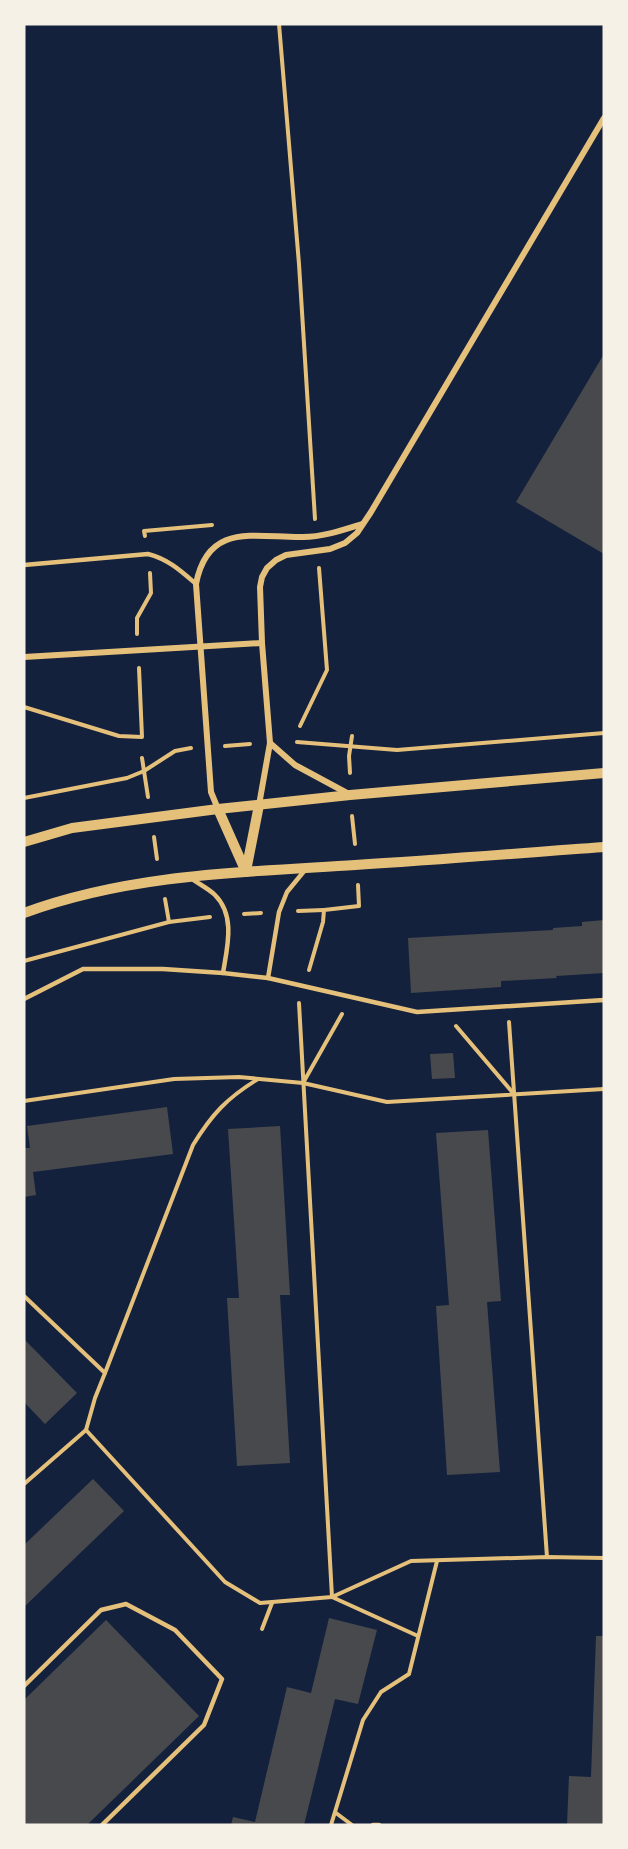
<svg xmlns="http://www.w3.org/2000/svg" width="628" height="1849" font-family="Lato,sans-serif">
<rect width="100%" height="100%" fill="#14213d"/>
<g fill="#48494c">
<polygon points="604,354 604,554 516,502"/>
<polygon points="604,920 604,973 556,976 557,978 501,981 501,987 411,993 408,938 553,930 553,928 582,926 582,922"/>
<polygon points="453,1053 455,1078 432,1079 430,1054"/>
<polygon points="167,1107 173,1154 33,1172 36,1195 24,1197 24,1148 30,1148 27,1126"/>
<polygon points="280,1126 290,1295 280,1295 290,1463 237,1466 227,1298 239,1298 228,1129"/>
<polygon points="488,1130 501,1301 487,1302 500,1472 447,1475 436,1306 449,1305 436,1133"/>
<polygon points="24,1339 77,1393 45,1424 24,1402"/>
<polygon points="93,1479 124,1511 24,1607 24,1545"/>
<polygon points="329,1618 377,1630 358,1704 335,1699 304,1825 231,1825 233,1817 255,1822 287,1687 311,1693"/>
<polygon points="106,1620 199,1716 87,1825 24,1825 24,1700"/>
<polygon points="596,1636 604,1636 604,1825 567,1825 569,1776 591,1777"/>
</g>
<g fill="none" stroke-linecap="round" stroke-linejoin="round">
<g stroke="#e5c07b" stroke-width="4">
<polyline points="279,24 299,264 315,519"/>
<polyline points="145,536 144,531 212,525"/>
<polyline points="137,634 137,618 151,593 150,573"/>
<polyline points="24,707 119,736 142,737 139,668"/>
<polyline points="300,726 327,670 319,568"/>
<polyline points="297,742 397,750 604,733"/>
<polyline points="225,746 250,744"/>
<polyline points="142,758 148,797"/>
<polyline points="350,773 349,756 352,736"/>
<polyline points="24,798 127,778 144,771 175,751 191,748"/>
<polyline points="352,816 355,844"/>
<polyline points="154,837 157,859"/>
<polyline points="165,899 169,922"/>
<polyline points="298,911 324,910"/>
<polyline points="244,914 261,913"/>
<polyline points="24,961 169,922 210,917"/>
<polyline points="309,970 323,922 324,910 359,906 358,885"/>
<polyline points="299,1003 332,1597 418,1636"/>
<polyline points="509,1022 547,1557"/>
<polyline points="456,1026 514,1094"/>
<polyline points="303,1083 342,1014"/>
<polyline points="24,1101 174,1079 239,1077 303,1083 387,1102 604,1089"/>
<polyline points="24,1296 105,1373 95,1398 86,1430"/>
<path d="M 105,1373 L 193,1145 C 212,1114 227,1098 258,1079"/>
<polyline points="24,1484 86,1430 225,1582 260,1603 332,1597 411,1561 547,1557 604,1558"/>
<polyline points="262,1629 272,1603"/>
<polyline points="336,1813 352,1825"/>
<polyline points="331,1825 363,1720 381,1692 409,1674 437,1561"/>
</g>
<g stroke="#e5c07b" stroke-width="4.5">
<path d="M 24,565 L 148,554 C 168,559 181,571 196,584"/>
<path d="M 192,879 C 199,884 209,889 215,895 C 236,916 227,948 223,973"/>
<polyline points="268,978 279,912 287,892 305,870"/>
<polyline points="24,999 83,969 163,969 223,973 268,978 417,1012 604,1000"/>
<polyline points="24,1686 101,1610 126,1604 175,1630 222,1679 204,1725 102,1825"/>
<polyline points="373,1825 379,1825"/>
</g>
<g stroke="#e5c07b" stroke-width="6">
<polyline points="24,657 262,643"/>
<polyline points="270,743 295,765 347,793"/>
<polyline points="259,805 270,743 262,643 260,587 262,577 267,568 276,560 286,555 330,549 345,543 357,533 371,512 604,118"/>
<path d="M 218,809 L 211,792 L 196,584 C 208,521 256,538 303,537 C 323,537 343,530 362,524"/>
</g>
<g stroke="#e5c07b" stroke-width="10">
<polyline points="218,809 246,872"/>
<polyline points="24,842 72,828 218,809 350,795 604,773"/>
<polyline points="246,871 259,805"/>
<path d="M 24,913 C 129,874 244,872 355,865 C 438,860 521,853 604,847"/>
</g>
</g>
<rect width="628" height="1849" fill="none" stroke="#f6f1e7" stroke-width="51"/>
</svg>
